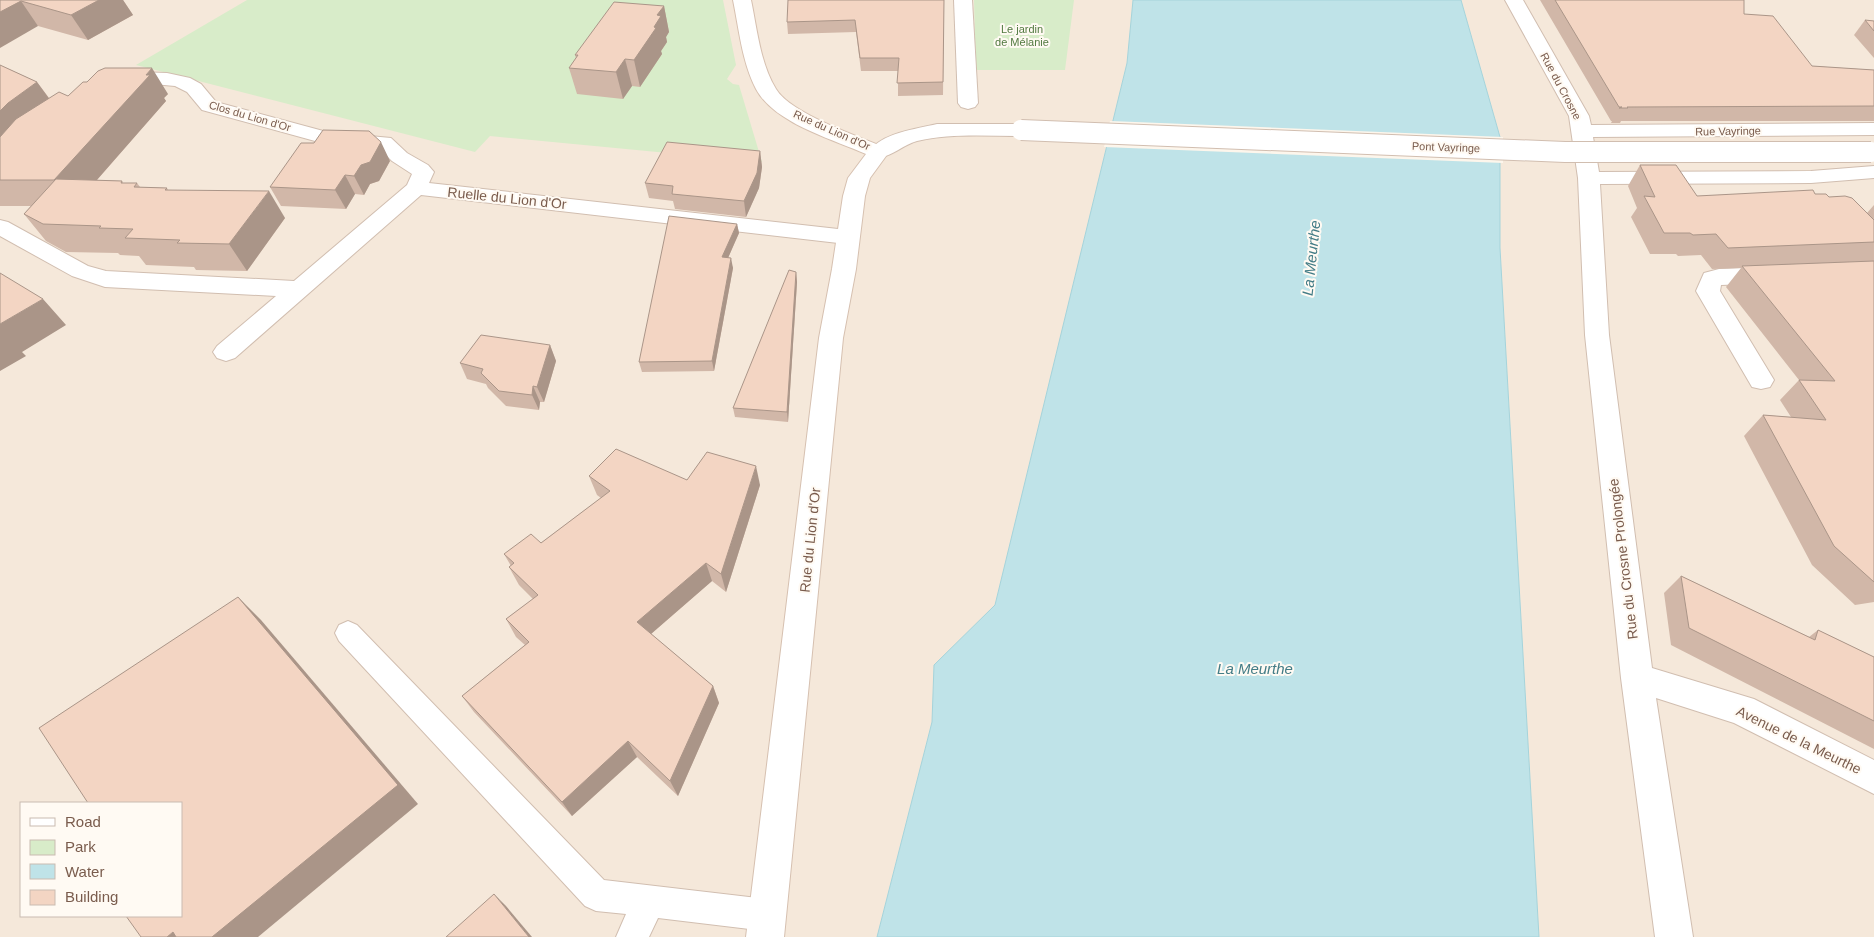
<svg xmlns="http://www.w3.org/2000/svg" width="1874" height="937" font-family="Arial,sans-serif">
<rect width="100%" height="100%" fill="#fdf6ec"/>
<g fill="#f5e8da" fill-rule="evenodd">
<path d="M 0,0 L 1133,0 L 1127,63 L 995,605 L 934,666 L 932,722 L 877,937 L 0,937 ZM 21,803 L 181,803 L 181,916 L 21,916 Z"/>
<polygon points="1461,0 1874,0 1874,937 1539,937 1500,248 1500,137"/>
</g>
<g fill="#d8ecc9">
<polygon points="247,0 723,0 736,65 727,79 733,84 739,85 762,162 490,136 475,152 136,65"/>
<polygon points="974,0 1074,0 1065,70 976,70"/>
</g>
<polygon fill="#bfe3e8" stroke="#a5d3da" points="1133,0 1461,0 1500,137 1500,248 1539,937 877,937 932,722 934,665 995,605 1127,63"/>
<polygon fill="#fdf6ec" points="1110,121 1503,137 1503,163 1104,147"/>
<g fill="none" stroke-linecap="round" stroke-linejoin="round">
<g stroke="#d1beb0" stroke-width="2">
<polygon id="service" points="348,621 357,625 604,880 767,899 778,904 783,915 778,926 767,931 658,918 649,937 616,937 626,914 596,911 585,906 339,641 335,633 339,625"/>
</g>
<g stroke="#d1beb0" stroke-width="2">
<g id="minor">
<polygon points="954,0 972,0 978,103 975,107 968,109 961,107 958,103"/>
<polygon points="1505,0 1523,0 1589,116 1591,125 1874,123 1874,135 1593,137 1599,172 1811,171 1874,166 1874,178 1811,183 1600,184 1609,335 1652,668 1754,699 1874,760 1874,794 1734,723 1656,698 1693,937 1655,937 1621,678 1585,335 1578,178 1569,116"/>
<polygon points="136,72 167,73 190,78 201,84 216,102 327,132 391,138 407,153 428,165 434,172 429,183 847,230 855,232 858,237 855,242 847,244 421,195 235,358 226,361 217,358 213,352 217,346 276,296 105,287 72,276 0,236 0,220 8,222 88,266 106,271 294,281 407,185 412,174 392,161 379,148 326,144 202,110 187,92 175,86 142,83 121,89 114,87 111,83 114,79"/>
<polygon points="1770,267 1778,270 1782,275 1778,280 1770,283 1721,285 1720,291 1774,380 1770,387 1761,389 1752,387 1696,291 1704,273 1719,269"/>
</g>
</g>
<g stroke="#d1beb0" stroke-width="2">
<path id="tertiary" d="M 937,124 L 1021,124 L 1028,126 L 1031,130 L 1028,134 L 1021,136 C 987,136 951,133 917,141 C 901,145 889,161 872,156 L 869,152 C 881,133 916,129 937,124 Z"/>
</g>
<g stroke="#d6c0b0" stroke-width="2">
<path id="secondary" d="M 733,0 L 751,0 C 757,28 760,63 776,89 C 791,114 858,136 886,148 L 889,152 L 870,178 L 865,196 L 856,269 L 843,338 L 784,937 L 746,937 L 819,338 L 832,269 L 843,196 L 848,178 L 866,154 C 832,139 774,123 756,89 C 742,62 739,29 733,0 Z"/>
</g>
<use href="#service" fill="#fff" fill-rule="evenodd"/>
<use href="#minor" fill="#fff" fill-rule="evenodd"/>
<use href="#tertiary" fill="#fff" fill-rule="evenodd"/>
<use href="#secondary" fill="#fff" fill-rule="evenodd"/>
<g stroke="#d1beb0" stroke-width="22" stroke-linecap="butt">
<polyline id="tertiary-bridge" points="1021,130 1565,152 1871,152"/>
</g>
<use href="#tertiary-bridge" stroke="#fff" stroke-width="20"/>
</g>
<g fill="#d1b7a8">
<polygon points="0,0 123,0 133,15 88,40 38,26"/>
<polygon points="944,0 943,95 898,96 898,71 861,71 856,32 788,34 787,22"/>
<polygon points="1540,0 1744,0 1744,14 1812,66 1874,70 1874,121 1621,121 1620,123 1611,123 1612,121 1611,121"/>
<polygon points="664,6 669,32 666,37 667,42 661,51 662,54 640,87 632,86 623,99 577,94 569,68 576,58 575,55"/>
<polygon points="1865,20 1874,21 1874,58 1854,35"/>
<polygon points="0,65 37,82 49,98 68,96 168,94 164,98 166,101 97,180 122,181 123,183 137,183 140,187 167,188 168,190 285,218 247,271 196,270 194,267 146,265 139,256 120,255 118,253 66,252 46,241 24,214 31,206 0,206"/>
<polygon points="760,151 762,167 759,188 746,217 675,209 673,201 649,198 645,183"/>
<polygon points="390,161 379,181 370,184 364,195 355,194 346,209 281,206 270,187"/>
<polygon points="1640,165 1697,196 1815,194 1829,197 1867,213 1874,205 1874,602 1855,605 1812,565 1744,436 1763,415 1791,417 1780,400 1799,380 1726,287 1741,268 1712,269 1701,255 1678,256 1676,254 1650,254 1631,217 1637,208 1628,186"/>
<polygon points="737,224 739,233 728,258 733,268 714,371 642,372 639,362"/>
<polygon points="796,272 797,282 788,422 735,417 733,408"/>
<polygon points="550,345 556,361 544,402 540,402 539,410 506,406 488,388 486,384 467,379 460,363"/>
<polygon points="589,476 687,480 760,485 726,592 712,581 651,634 713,686 719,703 678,796 637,757 572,816 474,712 462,696 525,645 516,637 506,619 533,599 519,585 509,567 511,566 504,554 541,543 601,498 597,495"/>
<polygon points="1681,576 1809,637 1818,630 1874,657 1874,749 1671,645 1664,593"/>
</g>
<g fill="#aa9588">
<polygon points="0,0 21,1 38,26 0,48"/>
<polygon points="99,0 123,0 133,15 88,40 71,15"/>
<polygon points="664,6 669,32 666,37 667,42 661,51 662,54 640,87 634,60 654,27 657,15"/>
<polygon points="625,59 632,86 623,99 616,72"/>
<polygon points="152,68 168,94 164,98 166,101 74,206 54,180"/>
<polygon points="37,82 56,108 0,156 0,111 8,103"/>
<polygon points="381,142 390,161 379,181 370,184 364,195 354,176 361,165"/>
<polygon points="760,151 762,167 759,188 746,217 744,201"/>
<polygon points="345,175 355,194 346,209 335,190"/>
<polygon points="269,191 285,218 247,271 229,244"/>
<polygon points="737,224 739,233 724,267 722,257"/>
<polygon points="731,258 733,268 714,371 712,361"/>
<polygon points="796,272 797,282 788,422 787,412"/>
<polygon points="43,299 66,325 22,352 26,356 0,371 0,324"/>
<polygon points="550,345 556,361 544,402 537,387"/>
<polygon points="533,386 540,402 539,410 532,395"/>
<polygon points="756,466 760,485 726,592 721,574"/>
<polygon points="706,563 712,581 644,640 637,622"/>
<polygon points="238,597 261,620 418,804 258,937 212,937"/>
<polygon points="713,686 719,703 678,796 670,781"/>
<polygon points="628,741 637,757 572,816 562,802"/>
<polygon points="494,894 506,906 532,937 529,937"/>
<polygon points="173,932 183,937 167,937"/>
</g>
<g fill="#f3d5c3" stroke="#aa9588">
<polygon points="0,0 99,0 71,15 21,1 0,12"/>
<polygon points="788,0 944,0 943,82 897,83 899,58 860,58 855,20 787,22"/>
<polygon points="1555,0 1744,0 1744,14 1773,16 1812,66 1874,70 1874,106 1627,107 1628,108 1619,108 1622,107 1619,107"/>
<polygon points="614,2 664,6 657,15 661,16 654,27 656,28 634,60 625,59 616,72 569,68 578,55 575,55"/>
<polygon points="1865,20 1874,21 1874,31"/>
<polygon points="0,65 37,82 8,103 0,111"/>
<polygon points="105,68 152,68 146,75 150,75 54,180 0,180 0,137 16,119 59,92 68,96 83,82 87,82 98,71"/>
<polygon points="323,130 369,131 381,142 370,162 361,165 354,176 345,175 335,190 270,187 301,143 314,143"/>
<polygon points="667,142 760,151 757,173 744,201 672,194 673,186 645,183"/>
<polygon points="1640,165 1676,165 1697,196 1813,190 1815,194 1826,194 1829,197 1845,196 1852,198 1874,220 1874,242 1728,248 1716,234 1693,235 1690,233 1664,233 1644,196 1655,197"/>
<polygon points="56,179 122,181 121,183 137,183 134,187 167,188 165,190 269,191 229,244 177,243 180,240 125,238 133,229 99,228 101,226 43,224 24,214"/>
<polygon points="669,216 737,224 722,257 731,258 712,361 639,362"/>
<polygon points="1874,261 1874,582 1834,546 1763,415 1826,420 1799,380 1835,381 1742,266"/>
<polygon points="789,270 796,272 787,412 733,408"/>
<polygon points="0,273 43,299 0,324"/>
<polygon points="481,335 550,345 537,387 533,386 532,395 499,391 481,373 483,369 460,363"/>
<polygon points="616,449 687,480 707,452 756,466 721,574 706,563 637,622 713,686 670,781 628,741 562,802 462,696 529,642 506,619 538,595 509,567 514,563 504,554 531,534 541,543 610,491 589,476"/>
<polygon points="1681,576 1815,640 1818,630 1874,657 1874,721 1689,628"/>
<polygon points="238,597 398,785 212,937 176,937 173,932 167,937 141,937 126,916 181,916 181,803 88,803 39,728"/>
<polygon points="494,894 529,937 446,937"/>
</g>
<g text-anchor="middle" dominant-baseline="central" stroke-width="4" stroke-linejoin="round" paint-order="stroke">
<g font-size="11" fill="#537a41" stroke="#fffaf3">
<text x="1022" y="29">Le jardin<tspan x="1022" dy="13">de Mélanie</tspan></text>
</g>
<g font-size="11" fill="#7a5c4d" stroke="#fffaf3">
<text transform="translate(1561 86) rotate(62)">Rue du Crosne</text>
<text transform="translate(250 116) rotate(16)">Clos du Lion d'Or</text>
<text transform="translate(832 130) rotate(24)">Rue du Lion d'Or</text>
<text transform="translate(1728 131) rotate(-1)">Rue Vayringe</text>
<text transform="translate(1446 147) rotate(2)">Pont Vayringe</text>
</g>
<g font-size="14" fill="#7a5c4d" stroke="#fffaf3">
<text transform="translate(507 198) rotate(6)">Ruelle du Lion d'Or</text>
<text transform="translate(810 540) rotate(-84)">Rue du Lion d'Or</text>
<text transform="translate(1623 559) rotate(-97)">Rue du Crosne Prolongée</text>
<text transform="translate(1799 740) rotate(26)">Avenue de la Meurthe</text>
</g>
<g font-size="15" font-style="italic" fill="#437c86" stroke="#fffaf3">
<text transform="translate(1311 258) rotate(-84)">La Meurthe</text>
<text x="1255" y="668">La Meurthe</text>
</g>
</g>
<rect x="20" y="802" width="162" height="115" fill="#fffaf3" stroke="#cabbb1"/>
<rect x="30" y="818" width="25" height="8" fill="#ffffff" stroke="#cabbb1"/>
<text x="65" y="827" font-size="15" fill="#7a5c4d">Road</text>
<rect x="30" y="840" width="25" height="15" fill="#d8ecc9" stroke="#cabbb1"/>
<text x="65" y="852" font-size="15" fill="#7a5c4d">Park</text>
<rect x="30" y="864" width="25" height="15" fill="#bfe3e8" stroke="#cabbb1"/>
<text x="65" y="877" font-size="15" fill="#7a5c4d">Water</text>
<rect x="30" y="890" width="25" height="15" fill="#f3d5c3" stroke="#cabbb1"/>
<text x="65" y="902" font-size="15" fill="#7a5c4d">Building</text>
</svg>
